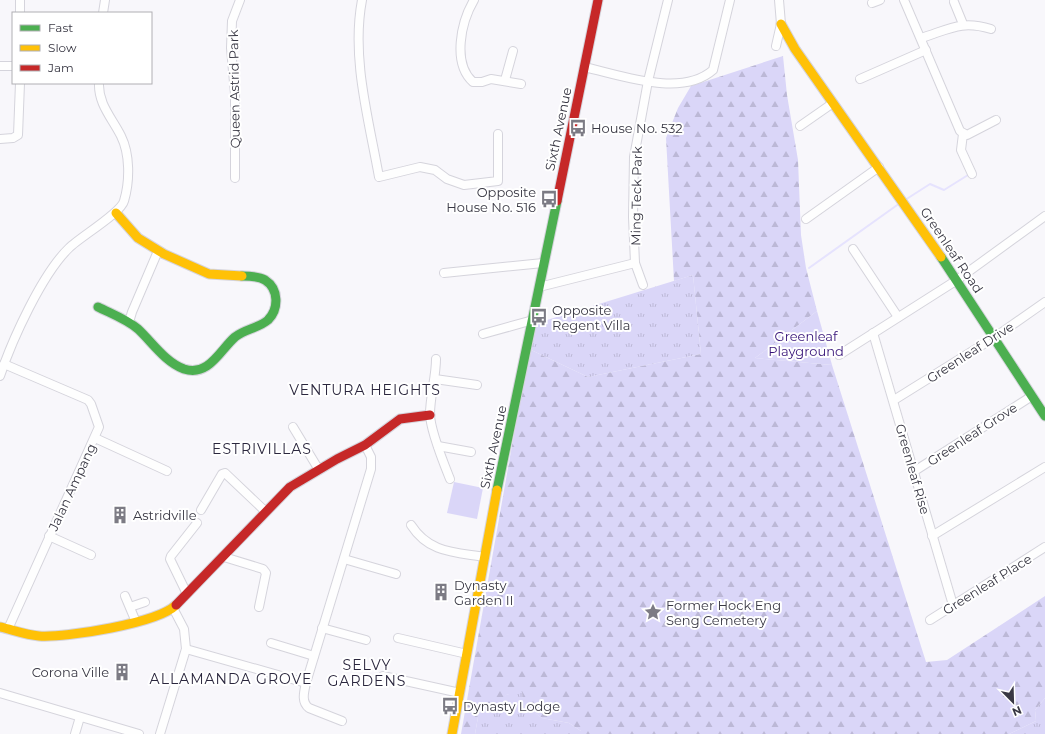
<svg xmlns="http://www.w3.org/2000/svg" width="1045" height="734" font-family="Montserrat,sans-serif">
<defs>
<pattern id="grass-tufts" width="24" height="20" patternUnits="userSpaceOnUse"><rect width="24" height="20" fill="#dad6f8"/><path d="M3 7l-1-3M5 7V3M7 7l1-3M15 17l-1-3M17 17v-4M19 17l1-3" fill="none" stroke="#bcb8d6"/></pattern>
<pattern id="forest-firs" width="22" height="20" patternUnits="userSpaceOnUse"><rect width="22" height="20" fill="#dad6f8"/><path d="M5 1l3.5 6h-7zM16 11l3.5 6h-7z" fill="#bcb8d6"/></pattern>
</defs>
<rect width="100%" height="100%" fill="#f8f7fb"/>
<g fill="url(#grass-tufts)">
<polygon points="693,275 701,354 588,377 529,349 534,324"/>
<polygon points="515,692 522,692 524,705 542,718 569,723 581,731 581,734 475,734 478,717 474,713 476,706 497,711 506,695"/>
<polygon points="1045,698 1045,734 1009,734 1036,721 1035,710"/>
</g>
<polygon fill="url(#forest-firs)" points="783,56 787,95 798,160 801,235 806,268 817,311 755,358 832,365 926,662 947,660 1045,596 1045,698 1035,710 1036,721 1009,734 581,734 581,731 569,723 542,718 523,705 522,692 506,695 504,708 497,711 476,706 475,713 478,717 475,734 461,734 529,349 588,377 701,354 693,275 674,281 666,138 678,108 691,86"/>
<g fill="#dad6f8">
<polygon points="817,311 832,365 755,358"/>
<polygon points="454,482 483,488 477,519 447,513"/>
</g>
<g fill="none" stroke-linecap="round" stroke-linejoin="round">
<g stroke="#e6e3fe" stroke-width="2">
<polyline points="905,200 930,184 944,190 968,175"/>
<polyline points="809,268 900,203"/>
</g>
<g stroke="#d5d4dc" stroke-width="10">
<g id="street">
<polyline points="20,0 20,13"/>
<path d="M 362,0 C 351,58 369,120 379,177 L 420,167 L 435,170 L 447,179 L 464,185 L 498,181 L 498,134"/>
<path d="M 474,0 C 461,22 452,63 473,82 L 482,82 L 491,79 L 521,84"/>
<polyline points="904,0 960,131 967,135 996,120"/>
<polyline points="954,2 963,24"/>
<polyline points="872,3 880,0"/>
<polyline points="103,13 105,0"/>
<path d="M 921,38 C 950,29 961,20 991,29"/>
<polyline points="776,46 781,24 779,0"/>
<polyline points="0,66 13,66"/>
<path d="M 584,67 C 621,75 681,98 713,70 L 730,0"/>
<polyline points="860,79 926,50"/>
<polyline points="505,80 513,51"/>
<polyline points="800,126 833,103"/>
<polyline points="963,134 961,150 972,174"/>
<polyline points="0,139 13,138 18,135 20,83"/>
<polyline points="235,178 235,94 231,48 232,21 240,0"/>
<polyline points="806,219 879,167"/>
<polyline points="853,249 898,317"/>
<polyline points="444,273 543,263"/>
<polyline points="643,285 635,263 633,217 634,157 648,81 668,0"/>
<polyline points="539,287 635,263"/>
<polyline points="129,322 132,312 158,251"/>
<polyline points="873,333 953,605"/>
<polyline points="483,334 533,320"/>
<polyline points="839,355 957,280 1045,216"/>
<path d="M 436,359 C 436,377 430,396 430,414 C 430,430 444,464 450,479"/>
<polyline points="4,364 88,400 91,404 99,427 8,629"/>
<path d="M 0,376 C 12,340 42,274 69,248 C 80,237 121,213 124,201 C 130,181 130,154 121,136 C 112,118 98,104 99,83"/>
<polyline points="435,379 477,385"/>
<polyline points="894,400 995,337 1045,302"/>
<polyline points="293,427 319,470"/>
<polyline points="95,438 167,471"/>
<polyline points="438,446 471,452"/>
<polyline points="913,472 1032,396"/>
<polyline points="201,510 222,474 225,473 265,511"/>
<path d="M 411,525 C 429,553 454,552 484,557"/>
<polyline points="49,536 91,555"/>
<polyline points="932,536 1045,467"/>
<polyline points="224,557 263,569 266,573 259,607"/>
<polyline points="344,559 396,574"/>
<polyline points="187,594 170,559 171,556 197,523"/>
<polyline points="125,596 136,622"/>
<polyline points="130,607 145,602"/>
<polyline points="930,620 1045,547"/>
<polyline points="322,628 366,640"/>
<polyline points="398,638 467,654"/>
<polyline points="271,643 314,656"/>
<polyline points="186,649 306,683"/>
<polyline points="383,676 460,693"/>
<polyline points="0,693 139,734"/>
<path d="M 342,721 L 309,708 C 301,702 304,692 306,683 L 371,469 L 371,457 L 365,445"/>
<polyline points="75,734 80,717"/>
<polyline points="160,734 186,649 184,629 173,608"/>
</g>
</g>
<g stroke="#d5d4dc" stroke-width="11">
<g id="fast">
<polyline points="941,257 1045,416"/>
<path d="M 98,307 C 112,314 126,319 138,329 C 152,342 165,362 184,369 C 209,377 220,350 235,337 C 245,329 259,328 268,320 C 279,309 279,289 265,280 C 258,276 249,276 242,276"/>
<polyline points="497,490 557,201"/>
</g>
</g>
<g stroke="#d5d4dc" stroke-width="11">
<g id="slow">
<polyline points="781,24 795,49 941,257"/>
<polyline points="116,213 138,238 164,254 209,274 242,276"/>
<path d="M 0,627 C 13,630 26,635 39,636 C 66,638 158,623 176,605"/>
<polyline points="452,734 497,490"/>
</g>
</g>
<g stroke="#d5d4dc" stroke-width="11">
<g id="jam">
<polyline points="557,201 598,0"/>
<polyline points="176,605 290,487 337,459 365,445 400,419 430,415"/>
</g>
</g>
<use href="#street" stroke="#fefefe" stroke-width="8"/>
<use href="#fast" stroke="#4caf50" stroke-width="9"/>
<use href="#slow" stroke="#ffc107" stroke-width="9"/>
<use href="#jam" stroke="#c62828" stroke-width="9"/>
</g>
<defs>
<g id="bus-bare" transform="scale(1.38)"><path d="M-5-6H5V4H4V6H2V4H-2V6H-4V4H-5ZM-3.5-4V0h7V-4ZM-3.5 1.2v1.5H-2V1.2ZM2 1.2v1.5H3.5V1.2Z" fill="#7c7b84" stroke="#fff" stroke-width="2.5" paint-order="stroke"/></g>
<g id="building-bare" transform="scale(1.38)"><path d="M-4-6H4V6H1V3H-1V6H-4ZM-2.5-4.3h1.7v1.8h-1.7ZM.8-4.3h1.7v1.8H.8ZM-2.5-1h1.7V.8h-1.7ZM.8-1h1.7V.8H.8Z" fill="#7c7b84" stroke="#fff" stroke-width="2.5" paint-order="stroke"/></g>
<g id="sight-bare" transform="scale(1.38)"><path d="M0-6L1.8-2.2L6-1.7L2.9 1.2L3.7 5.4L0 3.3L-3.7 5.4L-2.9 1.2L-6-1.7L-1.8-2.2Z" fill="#7c7b84" stroke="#fff" stroke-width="2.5" paint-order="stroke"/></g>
</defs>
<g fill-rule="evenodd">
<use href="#bus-bare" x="578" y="128"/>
<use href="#bus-bare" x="549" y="199"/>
<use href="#bus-bare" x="539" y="317"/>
<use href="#building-bare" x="120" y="515"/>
<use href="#building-bare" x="441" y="592"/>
<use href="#sight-bare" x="653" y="612"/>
<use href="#building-bare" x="122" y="672"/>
<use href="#bus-bare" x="450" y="706"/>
</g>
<g text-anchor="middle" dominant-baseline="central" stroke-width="4" stroke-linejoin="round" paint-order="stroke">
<g font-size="13" fill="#393844" stroke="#fff">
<text transform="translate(234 89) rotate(-91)">Queen Astrid Park</text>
<text transform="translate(558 129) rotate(-78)">Sixth Avenue</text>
<text transform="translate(636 196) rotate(-89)">Ming Teck Park</text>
<text transform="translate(952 250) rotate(56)">Greenleaf Road</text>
<text transform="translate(970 352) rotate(-33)">Greenleaf Drive</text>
<text transform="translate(972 434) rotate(-33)">Greenleaf Grove</text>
<text transform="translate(493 447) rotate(-78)">Sixth Avenue</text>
<text transform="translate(913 469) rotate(74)">Greenleaf Rise</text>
<text transform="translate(72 487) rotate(-65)">Jalan Ampang</text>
<text transform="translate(987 584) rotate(-32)">Greenleaf Place</text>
</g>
<g font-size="13" fill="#393844" stroke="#fff" text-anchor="start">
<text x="591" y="128">House No. 532</text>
<text x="536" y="192" text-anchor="end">Opposite<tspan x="536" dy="15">House No. 516</tspan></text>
<text x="552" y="310">Opposite<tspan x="552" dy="15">Regent Villa</tspan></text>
<text x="133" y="515">Astridville</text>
<text x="454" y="585">Dynasty<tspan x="454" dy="15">Garden II</tspan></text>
<text x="666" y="605">Former Hock Eng<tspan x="666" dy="15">Seng Cemetery</tspan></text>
<text x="109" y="672" text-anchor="end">Corona Ville</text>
<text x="463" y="706">Dynasty Lodge</text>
</g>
<g font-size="13" fill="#361378" stroke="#fff">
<text x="806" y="336">Greenleaf<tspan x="806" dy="15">Playground</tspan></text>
</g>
<g font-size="14" letter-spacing="1" fill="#2b273e" stroke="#fff">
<text x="365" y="390">VENTURA HEIGHTS</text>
<text x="262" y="449">ESTRIVILLAS</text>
<text x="367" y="665">SELVY<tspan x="367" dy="16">GARDENS</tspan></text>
<text x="231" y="679">ALLAMANDA GROVE</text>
</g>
</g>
<rect x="12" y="12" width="140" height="72" fill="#ffffff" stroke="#b0afb4"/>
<rect x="20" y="25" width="20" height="6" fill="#4caf50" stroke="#b0afb4"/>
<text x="48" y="32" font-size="12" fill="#393844">Fast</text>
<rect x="20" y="45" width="20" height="6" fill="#ffc107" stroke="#b0afb4"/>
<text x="48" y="52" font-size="12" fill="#393844">Slow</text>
<rect x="20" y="65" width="20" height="6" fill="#c62828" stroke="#b0afb4"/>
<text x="48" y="72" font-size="12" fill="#393844">Jam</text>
<g transform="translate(1013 702) rotate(157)" stroke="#ffffff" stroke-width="3" paint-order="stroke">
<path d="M0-3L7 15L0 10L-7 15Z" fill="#393844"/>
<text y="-6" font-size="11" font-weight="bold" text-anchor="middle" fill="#393844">N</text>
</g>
</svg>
